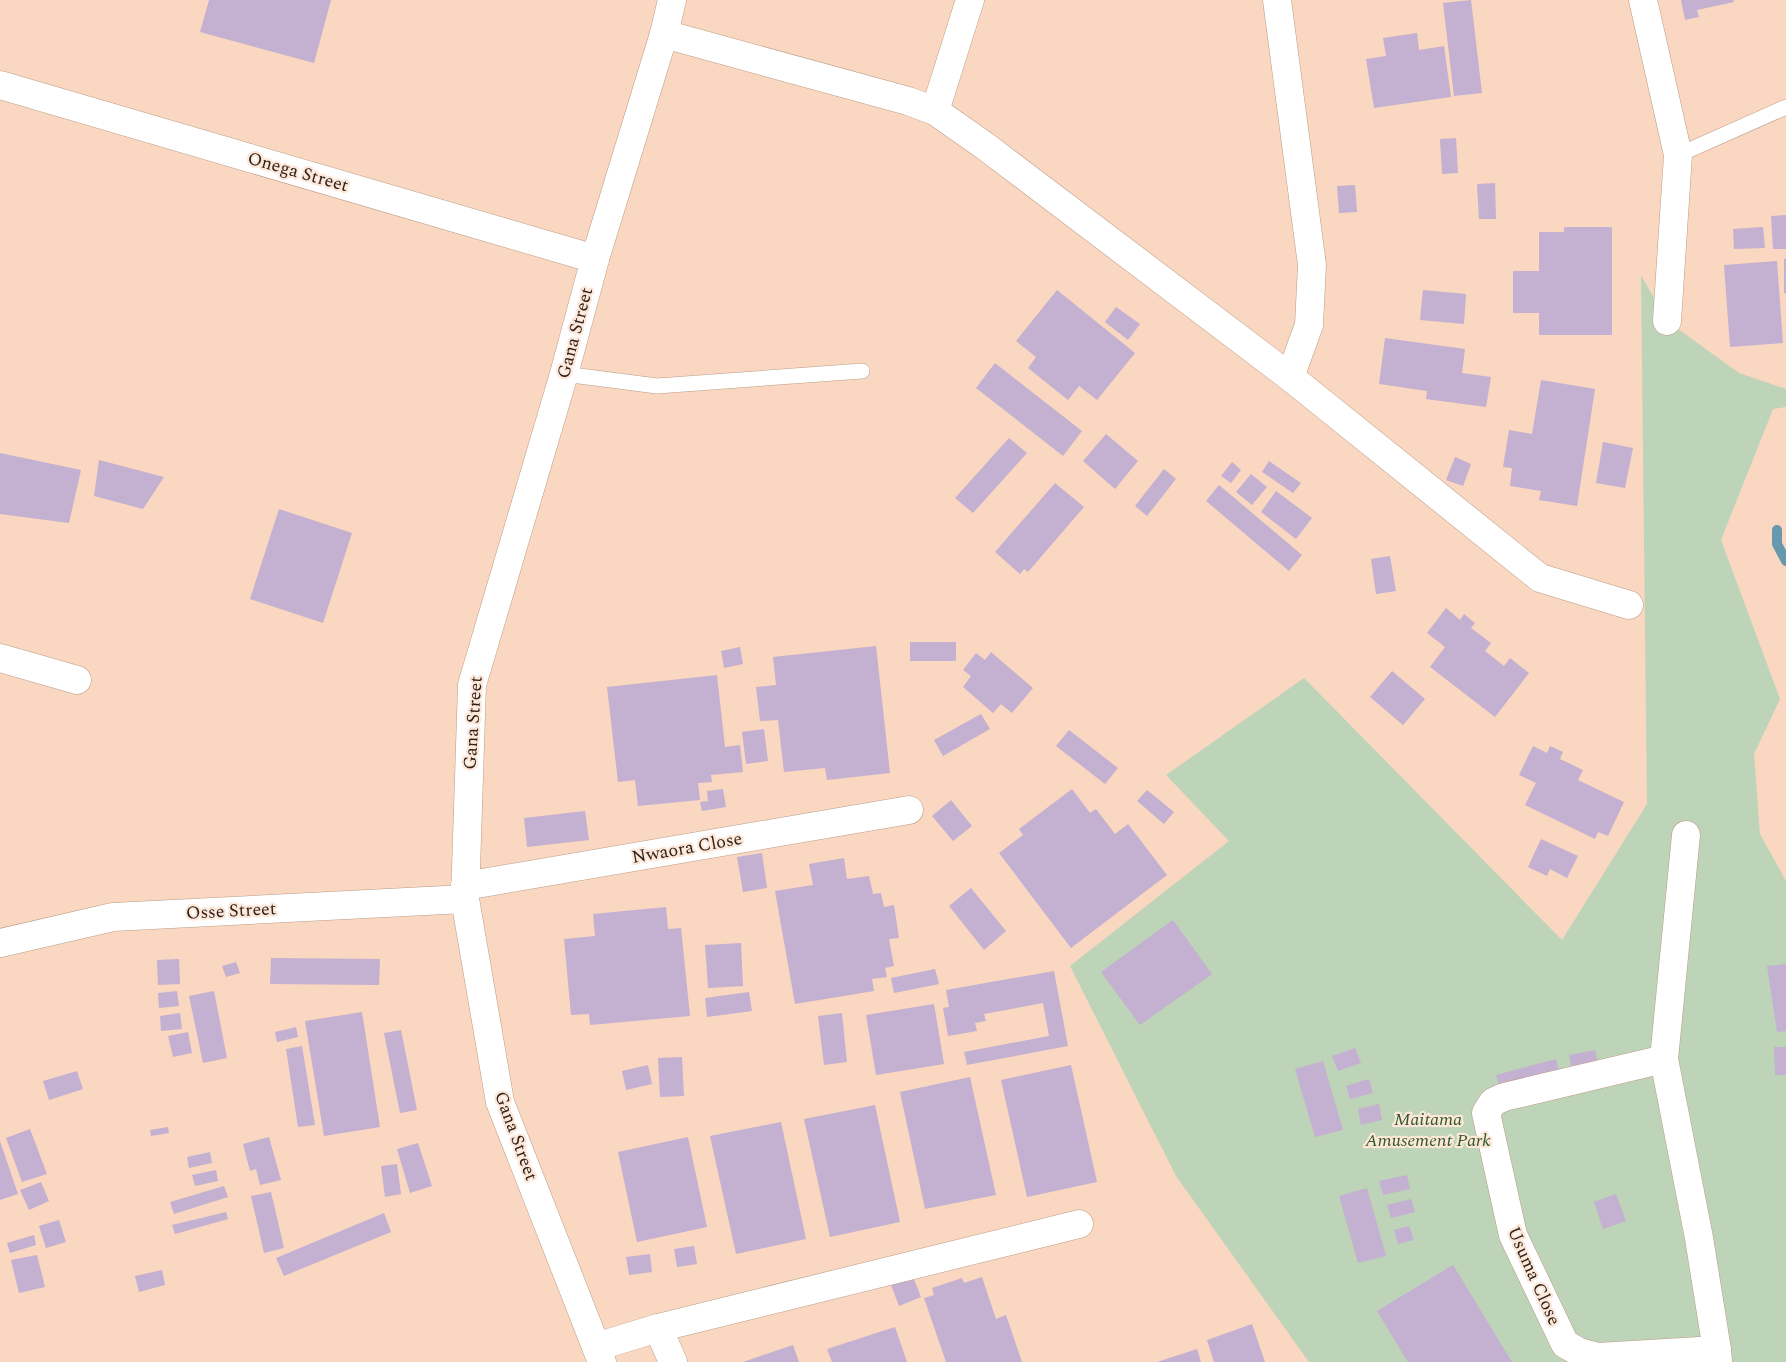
<svg xmlns="http://www.w3.org/2000/svg" width="1786" height="1362" font-family="Spectral,serif">
<rect width="100%" height="100%" fill="#f9d7c0"/>
<polygon fill="#bdd4b9" points="1641,275 1667,321 1739,373 1786,389 1786,407 1773,409 1721,540 1780,699 1754,754 1760,834 1786,881 1786,1362 1309,1362 1176,1176 1070,966 1229,841 1166,775 1304,678 1562,940 1647,804"/>
<g fill="none" stroke-linecap="round" stroke-linejoin="round">
<polyline stroke="#6798ab" stroke-width="10" points="1777,530 1777,544 1786,561"/>
</g>
<g fill="#c4b0d0">
<polygon points="209,0 331,0 314,63 200,32"/>
<polygon points="1471,0 1482,93 1454,96 1443,3"/>
<polygon points="1681,0 1733,0 1734,2 1697,10 1699,17 1685,20"/>
<polygon points="1417,33 1419,50 1444,46 1451,97 1374,108 1366,59 1386,56 1383,38"/>
<polygon points="1456,138 1458,173 1442,174 1440,139"/>
<polygon points="1495,183 1496,219 1479,219 1477,184"/>
<polygon points="1355,185 1357,212 1339,213 1337,186"/>
<polygon points="1786,215 1786,249 1773,249 1771,216"/>
<polygon points="1564,227 1612,227 1612,335 1539,335 1539,313 1513,313 1513,271 1539,271 1539,232 1564,232"/>
<polygon points="1763,227 1765,248 1734,249 1733,229"/>
<rect x="1784" y="259" width="2" height="34"/>
<polygon points="1777,261 1783,343 1730,347 1724,265"/>
<polygon points="1057,290 1135,353 1097,400 1079,386 1068,400 1028,368 1036,357 1016,341"/>
<polygon points="1423,290 1466,294 1464,324 1420,320"/>
<polygon points="1116,307 1140,324 1128,340 1105,322"/>
<polygon points="1385,338 1465,349 1462,373 1491,377 1486,407 1426,399 1427,391 1379,384"/>
<polygon points="995,363 1082,431 1063,456 976,388"/>
<polygon points="1541,380 1595,389 1577,506 1539,500 1541,491 1510,486 1512,468 1503,467 1509,430 1532,434"/>
<polygon points="1106,434 1138,461 1115,489 1083,461"/>
<polygon points="1009,438 1027,453 973,513 955,498"/>
<polygon points="1603,442 1633,448 1625,488 1596,483"/>
<polygon points="0,453 81,470 69,523 0,514"/>
<polygon points="1455,457 1471,464 1463,486 1446,480"/>
<polygon points="99,460 164,477 143,509 94,496"/>
<polygon points="1269,461 1301,483 1293,493 1262,472"/>
<polygon points="1232,462 1241,470 1231,483 1221,476"/>
<polygon points="1164,469 1176,479 1147,516 1135,506"/>
<polygon points="1251,474 1267,487 1252,505 1236,492"/>
<polygon points="1055,483 1084,507 1028,572 1024,569 1020,574 995,552"/>
<polygon points="1219,485 1302,555 1289,571 1206,501"/>
<polygon points="1276,491 1312,518 1296,539 1261,512"/>
<polygon points="279,509 352,533 323,623 250,599"/>
<polygon points="1390,556 1396,591 1376,594 1371,559"/>
<polygon points="1446,608 1460,620 1464,614 1475,623 1471,628 1491,643 1485,651 1504,666 1510,658 1529,673 1495,717 1430,667 1445,647 1427,633"/>
<rect x="910" y="642" width="46" height="19"/>
<polygon points="876,646 890,773 827,780 825,768 784,772 778,720 760,721 756,687 776,685 773,657"/>
<polygon points="740,647 743,664 724,668 721,651"/>
<polygon points="991,652 1033,688 1012,713 1001,704 993,713 963,687 971,676 963,670 976,653 985,660"/>
<polygon points="1392,671 1425,699 1403,725 1370,697"/>
<polygon points="717,675 725,747 740,745 743,772 711,775 712,782 698,783 700,800 638,806 635,780 618,782 607,687"/>
<polygon points="981,714 990,729 943,756 934,740"/>
<polygon points="764,729 768,761 746,764 742,732"/>
<polygon points="1069,730 1118,768 1105,784 1056,746"/>
<polygon points="1533,746 1547,753 1550,746 1563,752 1560,759 1583,770 1578,780 1624,802 1608,836 1598,832 1595,839 1525,805 1536,783 1519,775"/>
<polygon points="723,789 726,807 702,811 700,802 708,801 707,791"/>
<polygon points="1072,789 1090,813 1096,809 1115,834 1128,824 1167,875 1071,948 999,853 1023,835 1019,829"/>
<polygon points="1147,790 1174,812 1164,824 1137,801"/>
<polygon points="951,800 972,826 953,841 932,816"/>
<polygon points="585,811 589,840 527,847 524,818"/>
<polygon points="1541,839 1578,856 1567,878 1550,869 1547,876 1528,867"/>
<polygon points="762,853 767,888 743,892 737,857"/>
<polygon points="844,858 847,879 869,876 873,894 881,893 884,907 894,905 899,938 889,939 894,966 885,968 887,977 872,979 874,991 795,1004 775,891 813,885 809,864"/>
<polygon points="971,888 1006,931 984,950 949,906"/>
<polygon points="666,907 668,929 681,928 690,1016 590,1025 589,1014 571,1015 564,939 595,936 593,914"/>
<polygon points="1173,920 1212,974 1140,1025 1101,972"/>
<polygon points="741,943 743,986 708,988 705,945"/>
<polygon points="271,958 380,959 379,985 270,984"/>
<polygon points="179,959 180,984 158,985 157,960"/>
<polygon points="236,962 240,973 226,977 222,966"/>
<polygon points="1786,964 1786,1031 1777,1032 1767,966"/>
<polygon points="935,969 939,984 894,993 891,978"/>
<polygon points="1054,971 1068,1046 967,1065 964,1052 1049,1036 1043,1003 984,1014 986,1021 975,1023 977,1031 948,1036 943,1008 949,1007 946,990"/>
<polygon points="177,991 179,1006 159,1008 158,993"/>
<polygon points="214,991 227,1058 203,1063 189,996"/>
<polygon points="749,992 752,1011 707,1017 705,998"/>
<polygon points="934,1004 944,1064 876,1075 866,1015"/>
<polygon points="362,1012 380,1127 324,1136 305,1021"/>
<polygon points="180,1013 182,1029 161,1031 160,1016"/>
<polygon points="842,1013 847,1062 824,1065 818,1016"/>
<polygon points="296,1027 298,1037 277,1042 275,1032"/>
<polygon points="401,1030 417,1110 400,1113 384,1033"/>
<polygon points="188,1032 192,1053 173,1057 168,1036"/>
<polygon points="302,1046 315,1125 298,1127 286,1049"/>
<polygon points="1774,1047 1786,1047 1786,1075 1775,1075"/>
<polygon points="1355,1048 1361,1063 1338,1071 1332,1056"/>
<polygon points="1595,1050 1598,1062 1571,1066 1569,1055"/>
<polygon points="682,1057 684,1096 660,1097 658,1058"/>
<polygon points="1556,1059 1559,1071 1499,1086 1496,1075"/>
<polygon points="1323,1061 1343,1130 1315,1137 1295,1069"/>
<polygon points="648,1065 652,1084 626,1090 622,1071"/>
<polygon points="1071,1065 1097,1182 1027,1197 1001,1080"/>
<polygon points="77,1071 83,1089 49,1100 43,1081"/>
<polygon points="970,1077 996,1195 925,1209 900,1092"/>
<polygon points="1369,1079 1373,1093 1350,1099 1346,1086"/>
<polygon points="1379,1104 1382,1120 1361,1125 1358,1109"/>
<polygon points="875,1105 900,1222 830,1237 804,1119"/>
<polygon points="781,1122 806,1239 736,1254 710,1136"/>
<polygon points="168,1127 169,1133 151,1136 150,1130"/>
<polygon points="30,1129 47,1174 22,1182 6,1138"/>
<polygon points="269,1137 281,1180 260,1185 256,1169 250,1171 243,1144"/>
<polygon points="688,1137 707,1227 637,1242 618,1152"/>
<polygon points="0,1141 18,1194 0,1200"/>
<polygon points="418,1143 432,1186 410,1193 397,1149"/>
<polygon points="210,1152 212,1163 189,1168 187,1157"/>
<polygon points="397,1164 401,1194 385,1197 381,1166"/>
<polygon points="216,1170 218,1181 195,1186 192,1175"/>
<polygon points="1407,1175 1410,1189 1383,1195 1379,1181"/>
<polygon points="41,1182 49,1201 29,1210 20,1190"/>
<polygon points="224,1186 228,1197 174,1214 170,1202"/>
<polygon points="1367,1188 1386,1256 1358,1263 1339,1196"/>
<polygon points="271,1192 284,1248 264,1253 251,1196"/>
<polygon points="1616,1194 1626,1221 1603,1229 1594,1202"/>
<polygon points="1411,1199 1415,1212 1391,1218 1387,1205"/>
<polygon points="226,1212 228,1219 175,1234 172,1225"/>
<polygon points="384,1213 391,1232 284,1276 276,1258"/>
<polygon points="59,1220 66,1242 46,1248 39,1226"/>
<polygon points="1409,1226 1414,1240 1398,1244 1394,1230"/>
<polygon points="34,1235 36,1245 10,1253 7,1243"/>
<polygon points="694,1246 697,1264 677,1267 674,1249"/>
<polygon points="650,1254 652,1272 629,1275 626,1257"/>
<polygon points="37,1255 45,1287 19,1293 11,1260"/>
<polygon points="1453,1265 1512,1362 1408,1362 1377,1311"/>
<polygon points="162,1270 165,1285 139,1292 135,1276"/>
<polygon points="913,1277 921,1297 899,1306 891,1285"/>
<polygon points="982,1277 996,1319 1006,1315 1022,1362 946,1362 924,1298 934,1295 932,1288 962,1278 964,1283"/>
<polygon points="1252,1324 1265,1362 1214,1362 1207,1340"/>
<polygon points="895,1327 907,1362 832,1362 827,1349"/>
<polygon points="793,1345 799,1362 743,1362"/>
<polygon points="1197,1349 1201,1362 1157,1362"/>
</g>
<g fill="none" stroke-linecap="round" stroke-linejoin="round">
<g stroke="#bc9c87" stroke-width="16">
<g id="lane">
<polyline points="1678,155 1786,107"/>
<polyline points="564,374 657,386 862,371"/>
</g>
</g>
<g stroke="#bc9c87" stroke-width="29">
<g id="street">
<polyline points="1277,0 1312,265 1309,325 1290,377"/>
<polyline points="1643,0 1678,155 1667,321"/>
<polyline points="664,34 908,101 935,111 985,146 1290,377 1540,578 1629,605"/>
<polyline points="0,85 595,259"/>
<polyline points="935,111 970,0"/>
<polyline points="0,658 77,680"/>
<polyline points="1686,835 1664,1059 1699,1238 1717,1350"/>
<polyline points="465,886 909,810"/>
<polyline points="0,943 113,917 465,899"/>
<polyline points="1664,1059 1504,1097 1493,1102 1486,1113 1513,1235 1565,1344 1579,1352 1598,1357 1717,1350 1718,1362"/>
<polyline points="658,1328 673,1362"/>
<polyline points="596,1347 658,1328 1079,1224"/>
<polyline points="602,1362 500,1102 465,899 472,685 564,374 595,259 664,34 672,0"/>
</g>
</g>
<use href="#lane" stroke="#fff" stroke-width="15"/>
<use href="#street" stroke="#fff" stroke-width="28"/>
</g>
<g text-anchor="middle" dominant-baseline="central" stroke-width="4.5" stroke-linejoin="round" paint-order="stroke">
<g font-size="18" fill="#2e2119" stroke="#fce7d9">
<text transform="translate(298 172) rotate(16)">Onega Street</text>
<text transform="translate(575 333) rotate(-75)">Gana Street</text>
<text transform="translate(473 723) rotate(-86)">Gana Street</text>
<text transform="translate(687 848) rotate(-10)">Nwaora Close</text>
<text transform="translate(231 911) rotate(-3)">Osse Street</text>
<text transform="translate(516 1136) rotate(70)">Gana Street</text>
<text transform="translate(1534 1276) rotate(66)">Usuma Close</text>
</g>
<g font-size="18" font-style="italic" fill="#2e5726" stroke="#fce7d9">
<text x="1428" y="1119">Maitama<tspan x="1428" dy="21">Amusement Park</tspan></text>
</g>
</g>
</svg>
